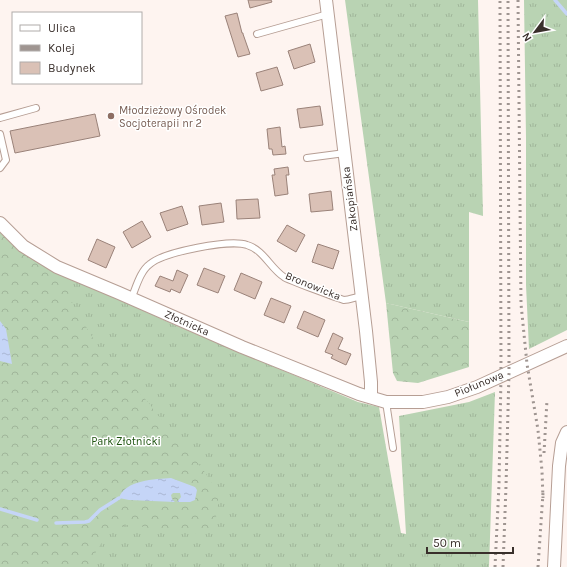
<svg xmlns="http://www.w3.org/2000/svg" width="567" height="567" font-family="Karla,sans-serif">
<defs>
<pattern id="grass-tufts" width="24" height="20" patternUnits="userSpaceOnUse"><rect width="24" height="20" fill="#b9d3b3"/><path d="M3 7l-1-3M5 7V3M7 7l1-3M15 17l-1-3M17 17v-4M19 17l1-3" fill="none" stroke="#a0b59a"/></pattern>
<pattern id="forest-crowns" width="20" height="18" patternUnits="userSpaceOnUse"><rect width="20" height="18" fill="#b9d3b3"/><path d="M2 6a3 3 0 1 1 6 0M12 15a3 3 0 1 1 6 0" fill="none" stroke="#a0b59a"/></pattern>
<pattern id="water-ripples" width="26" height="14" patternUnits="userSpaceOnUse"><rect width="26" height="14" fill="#c5d5f7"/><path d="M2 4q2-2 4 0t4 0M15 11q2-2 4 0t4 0" fill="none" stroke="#aab7d4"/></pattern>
</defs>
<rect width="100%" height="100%" fill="#fef4f0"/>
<g fill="url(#grass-tufts)">
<polygon points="345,0 478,0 483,216 469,212 469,322 386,303"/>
<polygon points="524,0 567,0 567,330 529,349 526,285 526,138"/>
<polygon points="22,251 89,286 175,325 358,402 379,407 401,533 406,534 399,416 469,402 495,392 489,567 0,567"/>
</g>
<g fill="url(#forest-crowns)" fill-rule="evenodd">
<path d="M 0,231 L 73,279 L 68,292 L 75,309 L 104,356 L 148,402 L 169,430 L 189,452 L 204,471 L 218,493 L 218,513 L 207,533 C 187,534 168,530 148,528 C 143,527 136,525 130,525 C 108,526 96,550 89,567 L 0,567 ZM 171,478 L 195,487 L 181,503 L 180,500 L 182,497 L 180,493 L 173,493 L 171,495 L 172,499 L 175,501 L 169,503 L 129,500 L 119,498 L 153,479 Z"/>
<polygon points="386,303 469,322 469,367 418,383 397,381 393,373"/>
</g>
<g fill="url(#water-ripples)">
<polygon points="0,321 6,329 12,364 0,361"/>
<path d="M 171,478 L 195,487 L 197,490 L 195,500 L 190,502 L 177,502 L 181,497 L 180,493 L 173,493 L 171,495 L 172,499 L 175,502 L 129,500 L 119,498 C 125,480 155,479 171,478 Z"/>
</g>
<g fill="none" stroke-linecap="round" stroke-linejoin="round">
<g stroke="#c5d5f7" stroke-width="3.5">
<polyline points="555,0 567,14"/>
<polyline points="0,509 37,520"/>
<polyline points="56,523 85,522 89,521 100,510 119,498"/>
</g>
</g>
<g fill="#dac1b6" stroke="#9a8279">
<polygon points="248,0 271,0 272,2 250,8"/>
<polygon points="237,13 242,33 243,33 243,34 250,54 238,57 225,16"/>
<polygon points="310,44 315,62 294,69 288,51"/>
<polygon points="277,67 283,85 261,91 256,73"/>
<polygon points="320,106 323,125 300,128 297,109"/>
<polygon points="95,114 100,136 15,153 10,131"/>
<polygon points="280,127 282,147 285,146 286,154 273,155 272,149 269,149 267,129"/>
<polygon points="288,167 289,175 286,175 288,194 275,196 272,175 275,175 274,169"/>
<polygon points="331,191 333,210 311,212 309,194"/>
<polygon points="258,199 260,218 237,219 236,200"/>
<polygon points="221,203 224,222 202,225 199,206"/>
<polygon points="182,206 188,224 167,231 160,213"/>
<polygon points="142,221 151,237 132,248 123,232"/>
<polygon points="287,225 305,235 296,252 277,241"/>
<polygon points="97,239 115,247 106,268 88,260"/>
<polygon points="318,244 339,251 333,269 312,262"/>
<polygon points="204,268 225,276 218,293 197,285"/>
<polygon points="177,270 188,275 180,293 171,289 170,292 155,286 160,276 173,281"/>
<polygon points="241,273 262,282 255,299 234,290"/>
<polygon points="271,298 291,306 284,323 264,315"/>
<polygon points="304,311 325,320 318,337 297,328"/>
<polygon points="333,333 343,338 338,349 351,354 346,365 331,358 333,355 325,352"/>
</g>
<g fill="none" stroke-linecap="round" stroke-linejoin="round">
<g stroke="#b69e94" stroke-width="8">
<g id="service">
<polyline points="257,34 328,14"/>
<polyline points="0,118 36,108"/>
<polyline points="0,134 6,160 0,168"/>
<polyline points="307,158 345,153"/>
<path d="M 131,299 C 136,288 140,271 150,264 C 164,252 230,239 247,245 C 264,250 270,268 284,277 C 288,280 340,299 344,300 C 349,300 356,297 362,296"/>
<polyline points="386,402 393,448"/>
</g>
</g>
<g stroke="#b69e94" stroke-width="14">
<g id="minor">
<polyline points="326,0 366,331 371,382 371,397"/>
<polyline points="0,223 23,246 57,267 119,293 242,347 359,394 386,402 423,402 448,397 477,387 567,346"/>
<polyline points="554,567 559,466 562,443 567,432"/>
</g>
</g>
<use href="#service" stroke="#fff" stroke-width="6"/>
<use href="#minor" stroke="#fff" stroke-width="12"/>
<g stroke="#9f9591" stroke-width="3" stroke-dasharray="2 4" stroke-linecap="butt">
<polyline points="518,0 521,304 527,364 538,430 542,471 543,498"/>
<polyline points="544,453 547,400"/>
<polyline points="495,567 499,485 501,376 500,0"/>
<polyline points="503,567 506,486 509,373 508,0"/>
<polyline points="538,567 543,493"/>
</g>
</g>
<circle fill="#8d6e63" stroke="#fff" stroke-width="1.5" cx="111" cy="116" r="4"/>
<g text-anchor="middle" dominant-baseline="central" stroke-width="3" stroke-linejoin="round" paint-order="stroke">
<g font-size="11" fill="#785e54" stroke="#fff" text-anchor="start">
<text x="119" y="110">Młodzieżowy Ośrodek<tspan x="119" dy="13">Socjoterapii nr 2</tspan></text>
</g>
<g font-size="11" fill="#392f2b" stroke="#fff">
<text transform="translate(350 199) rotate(-97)">Zakopiańska</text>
<text transform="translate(313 286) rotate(22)">Bronowicka</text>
<text transform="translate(187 323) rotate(24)">Złotnicka</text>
<text transform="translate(479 384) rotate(-22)">Piołunowa</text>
</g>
<g font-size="11" fill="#1d530e" stroke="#fff">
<text x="126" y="441">Park Złotnicki</text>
</g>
</g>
<rect x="12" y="12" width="130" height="72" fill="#ffffff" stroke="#b0acaa"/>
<rect x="20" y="25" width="20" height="6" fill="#ffffff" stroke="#b0acaa"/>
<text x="48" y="32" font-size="12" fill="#392f2b">Ulica</text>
<rect x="20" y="45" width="20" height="6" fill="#9f9591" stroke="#b0acaa"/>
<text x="48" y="52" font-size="12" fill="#392f2b">Kolej</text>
<rect x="20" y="62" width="20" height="12" fill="#dac1b6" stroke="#b0acaa"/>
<text x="48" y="72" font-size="12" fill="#392f2b">Budynek</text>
<g transform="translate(535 32) rotate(238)" stroke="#ffffff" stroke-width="3" paint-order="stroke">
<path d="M0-3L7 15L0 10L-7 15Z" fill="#392f2b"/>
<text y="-6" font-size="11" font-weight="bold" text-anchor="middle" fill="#392f2b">N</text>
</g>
<path d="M427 547v6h86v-6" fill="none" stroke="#392f2b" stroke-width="2"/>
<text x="433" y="547" font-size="12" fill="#392f2b" stroke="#ffffff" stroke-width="3" paint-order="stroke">50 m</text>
</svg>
